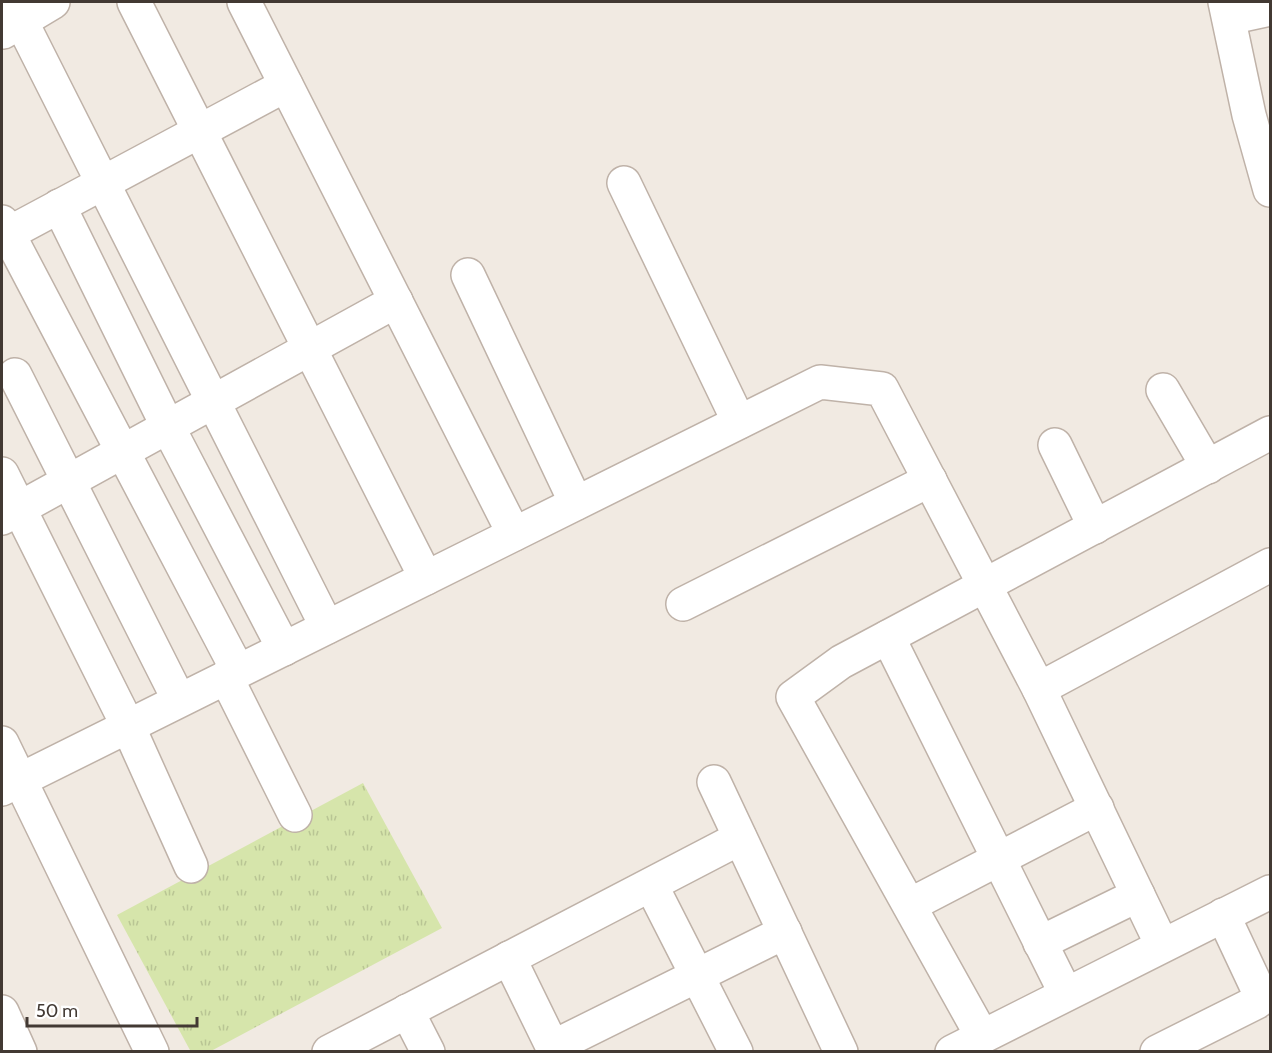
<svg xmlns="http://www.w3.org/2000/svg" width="1272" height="1053" font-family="Cabin,sans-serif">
<defs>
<pattern id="park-tufts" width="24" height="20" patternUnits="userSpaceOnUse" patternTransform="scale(1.5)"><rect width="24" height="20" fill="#d6e5ab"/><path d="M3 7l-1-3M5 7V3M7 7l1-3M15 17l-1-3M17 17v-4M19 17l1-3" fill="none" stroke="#b9c594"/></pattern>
</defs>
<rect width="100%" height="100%" fill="#f1eae2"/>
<polygon fill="url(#park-tufts)" points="363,783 442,928 211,1051 191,1052 117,915"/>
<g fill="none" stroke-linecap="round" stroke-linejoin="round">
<g stroke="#bfb2a8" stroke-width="36">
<g id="minor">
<polyline points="8,2 21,21 327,627"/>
<polyline points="134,2 426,578"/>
<polyline points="244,2 514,534"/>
<polyline points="1225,2 1249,115 1270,190"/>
<polyline points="1229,18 1270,9"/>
<polyline points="3,32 53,2"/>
<polyline points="624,183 739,422"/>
<polyline points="59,206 168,427 284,649"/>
<polyline points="2,222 238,671"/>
<polyline points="2,237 286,85"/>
<polyline points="468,275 576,503"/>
<polyline points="15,375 179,700"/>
<polyline points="1163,390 1208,467"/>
<polyline points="1055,445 1095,527"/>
<polyline points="2,474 128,726 191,866"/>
<polyline points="2,518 396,301"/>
<polyline points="683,604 930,480"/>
<polyline points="888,637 1066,994"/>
<polyline points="226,677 295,815"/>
<polyline points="1039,689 1270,565"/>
<polyline points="2,743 152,1052"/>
<polyline points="714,782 841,1052"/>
<polyline points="2,789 820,382 882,389 1039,689 1162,945"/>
<polyline points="651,885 736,1052"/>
<polyline points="910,905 1097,808"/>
<polyline points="1040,943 1138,895"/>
<polyline points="509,958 555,1052"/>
<polyline points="407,1011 428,1052"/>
<polyline points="2,1012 20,1052"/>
<polyline points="982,1036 793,697 841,662 1270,433"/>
<polyline points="553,1047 785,932"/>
<polyline points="329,1052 740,838"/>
<polyline points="952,1052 1270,892"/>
<polyline points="1157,1052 1257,1002 1261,996 1223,915"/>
</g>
</g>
<use href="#minor" stroke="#fff" stroke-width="33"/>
</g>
<rect width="1272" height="1053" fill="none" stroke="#423933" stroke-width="6"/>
<path d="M27 1017v9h170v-9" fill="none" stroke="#423933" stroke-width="3"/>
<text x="36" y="1017" font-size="18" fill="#423933" stroke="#ffffff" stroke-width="4.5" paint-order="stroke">50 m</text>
</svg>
